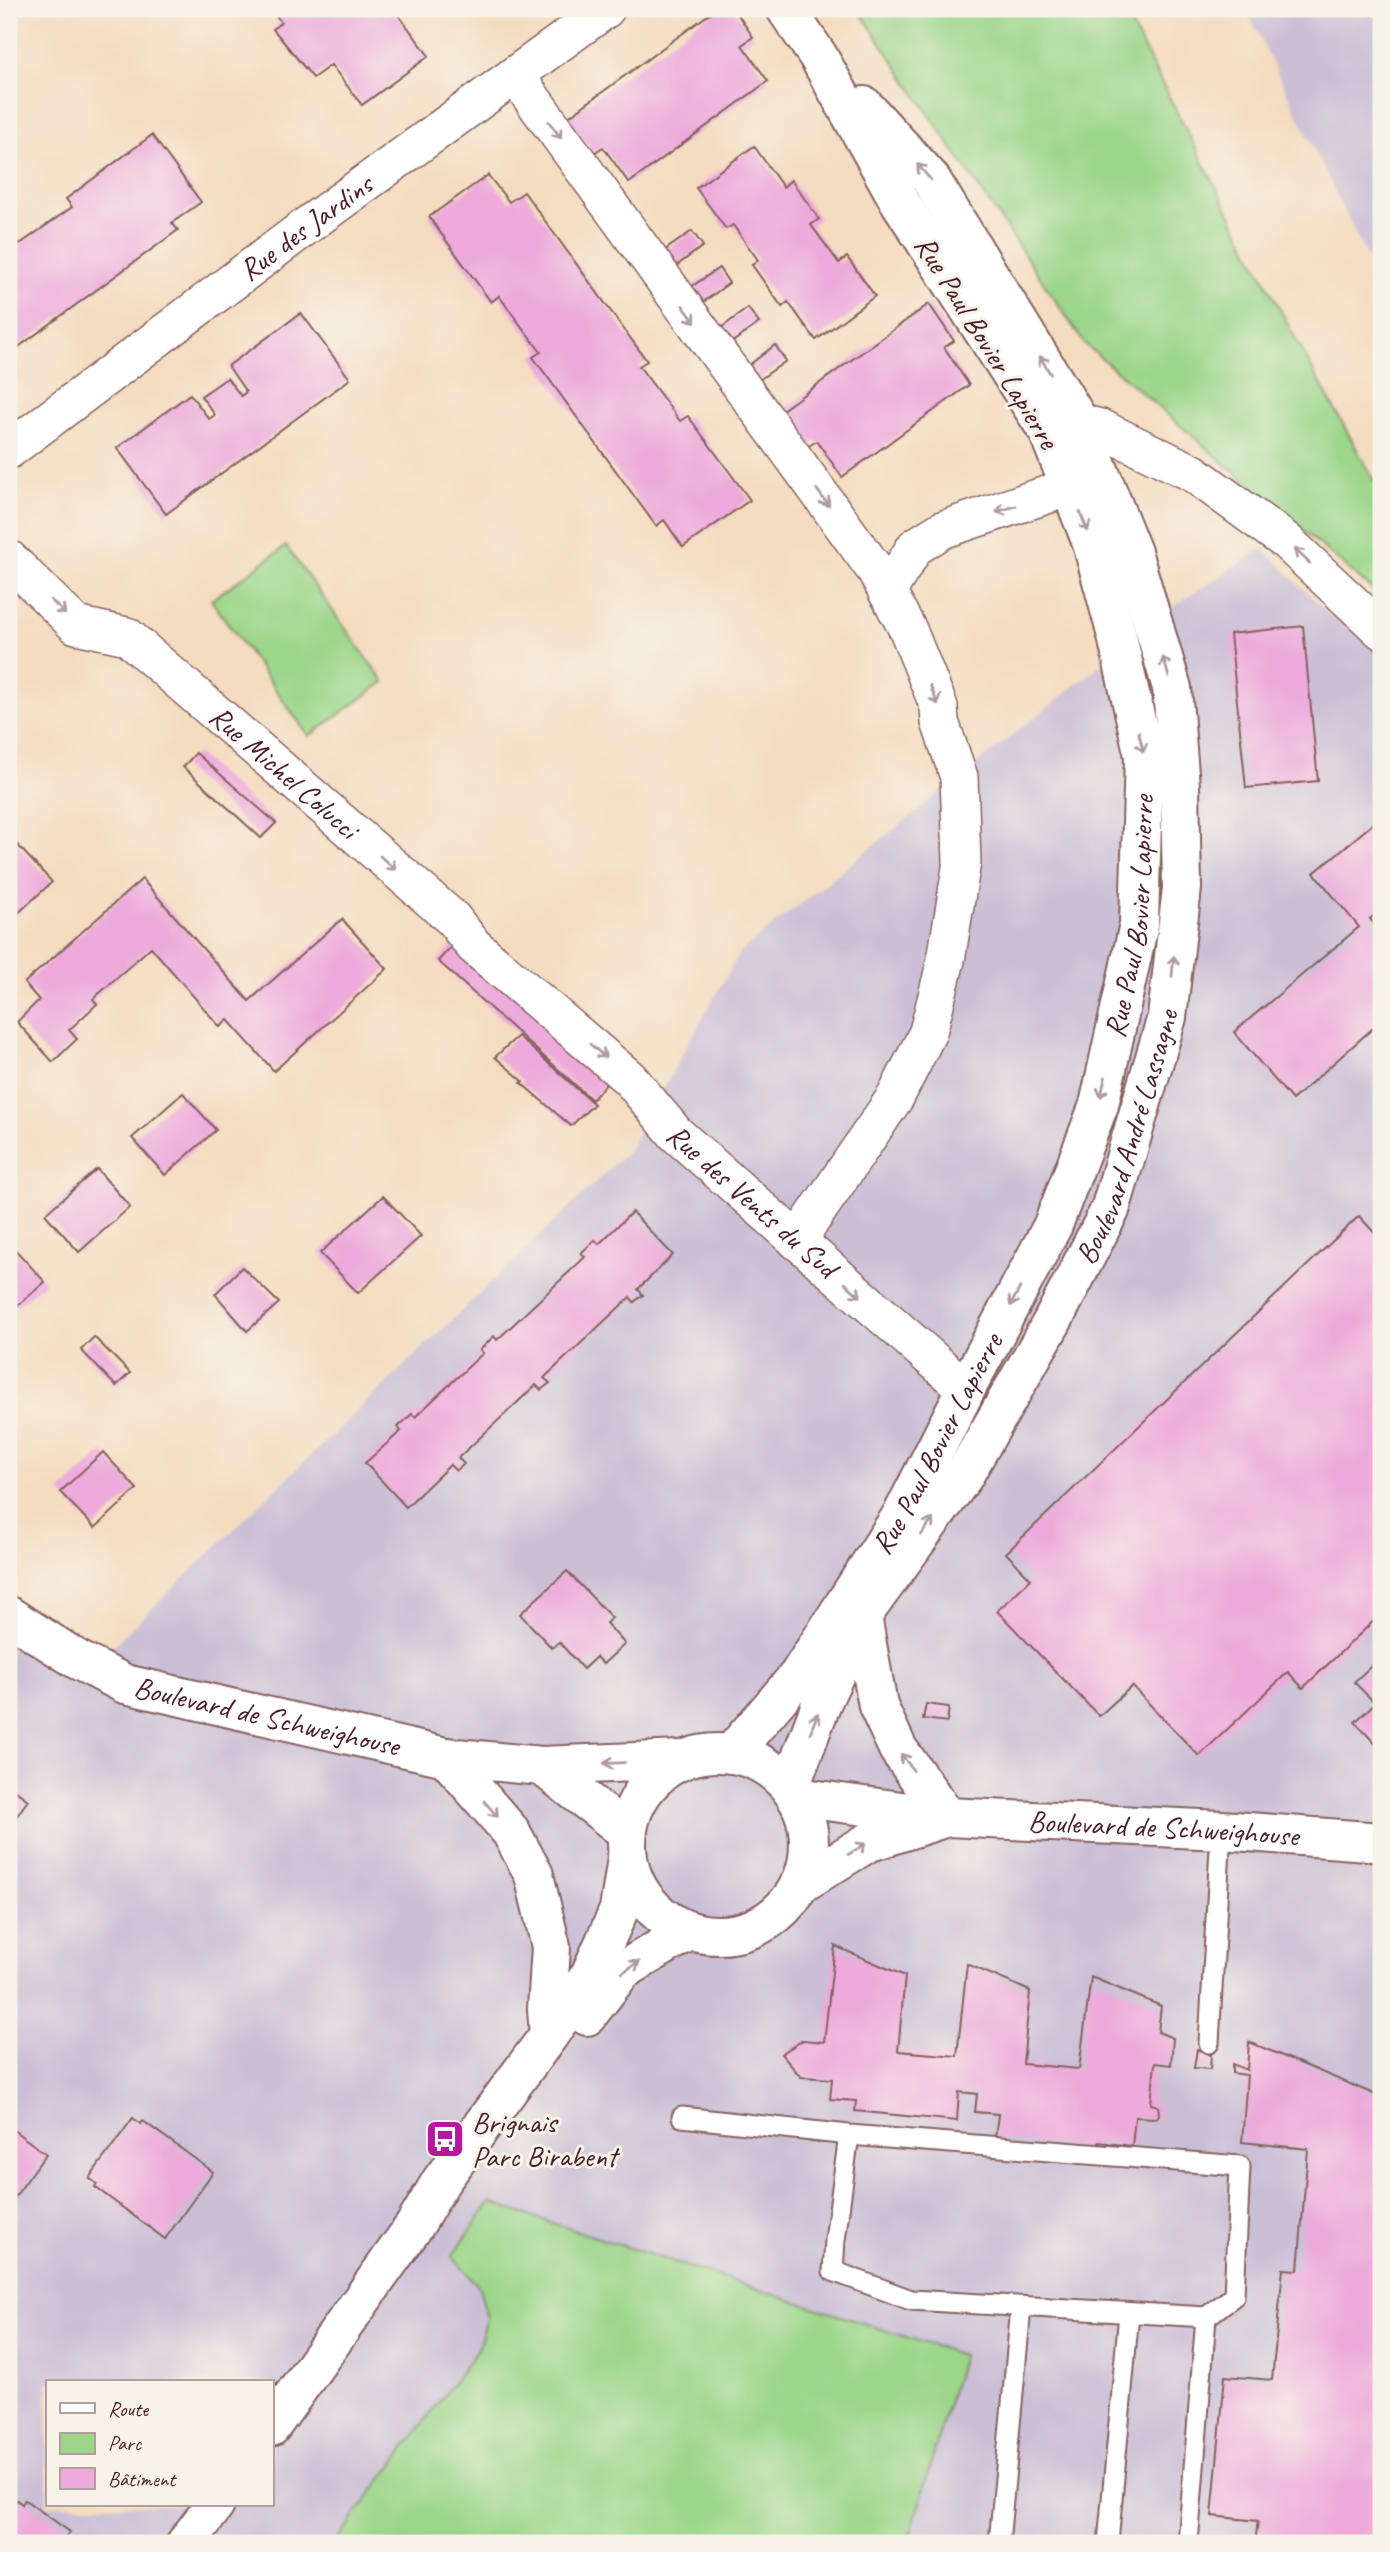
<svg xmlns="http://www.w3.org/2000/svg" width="1390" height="2552" font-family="Caveat,sans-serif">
<rect width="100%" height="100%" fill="#f7f3e8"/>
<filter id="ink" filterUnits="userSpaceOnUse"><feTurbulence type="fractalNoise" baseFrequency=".0143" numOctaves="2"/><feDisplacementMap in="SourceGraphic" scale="14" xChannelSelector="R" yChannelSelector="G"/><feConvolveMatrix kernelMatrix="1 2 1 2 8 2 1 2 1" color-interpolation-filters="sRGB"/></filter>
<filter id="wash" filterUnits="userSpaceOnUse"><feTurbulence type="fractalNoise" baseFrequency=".00686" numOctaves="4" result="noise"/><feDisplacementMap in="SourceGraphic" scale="28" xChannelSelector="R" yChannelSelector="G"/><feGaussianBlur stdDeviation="1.57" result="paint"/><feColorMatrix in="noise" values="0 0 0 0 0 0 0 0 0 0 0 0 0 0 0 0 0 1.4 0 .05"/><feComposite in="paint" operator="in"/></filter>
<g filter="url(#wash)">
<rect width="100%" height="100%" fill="#f4dcc0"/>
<g fill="#cbbfd6" fill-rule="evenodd">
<polygon points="1246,9 1381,9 1381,288 1378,280"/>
<path d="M 1263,548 L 1330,616 L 1381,597 L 1381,2543 L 9,2543 L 9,1644 L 72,1685 L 628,1151 L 740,952 L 1176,605 ZM 47,2382 L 271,2382 L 271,2505 L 47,2505 Z"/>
</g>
<g fill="#9bd68a" stroke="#727a5a" stroke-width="2">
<polygon points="858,9 1123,9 1293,334 1381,493 1381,597 1085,344"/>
<polygon points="286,546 384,682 309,736 211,600"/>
<polygon points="490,2203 962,2355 908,2543 335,2543 478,2349 487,2318 479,2287 452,2256"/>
</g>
<g id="blocks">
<g fill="#edaadb">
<polygon points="257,9 394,9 429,56 362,105 331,65 313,78 273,29 281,22 271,9 262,15"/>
<polygon points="716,9 734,9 753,37 742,45 768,81 629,183 603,147 594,153 567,118"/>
<polygon points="152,135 201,202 172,223 178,230 9,354 9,241 12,239 17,246 72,207 66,199"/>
<polygon points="754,146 783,187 791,180 819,219 811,225 839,263 847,257 875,296 816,340 788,302 782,307 752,265 758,260 733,225 726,229 696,188"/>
<polygon points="488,175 509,202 524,192 647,361 639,366 680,421 688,416 750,500 683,547 664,520 656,526 533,357 541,352 519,323 499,296 491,302 429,217"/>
<polygon points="692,231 703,246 676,266 664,251"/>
<polygon points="719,268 729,283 702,303 691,287"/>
<polygon points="929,304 954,341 944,347 969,385 842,477 817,441 807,447 781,411"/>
<polygon points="748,308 759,323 731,343 721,328"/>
<polygon points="301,313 350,379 166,514 117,448 190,394 209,419 215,415 201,396 227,378 241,396 246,392 228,366"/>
<polygon points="775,345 786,361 759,380 748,366"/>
<polygon points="1303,626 1318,781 1246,788 1230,634"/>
<polygon points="196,753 276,823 261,838 183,767"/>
<polygon points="1381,817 1381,910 1370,919 1381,932 1381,1021 1292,1100 1234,1032 1359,927 1314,873"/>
<polygon points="9,836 52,882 15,916 9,909"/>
<polygon points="142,879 249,1001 342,919 387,969 274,1071 228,1020 220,1027 151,947 93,999 97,1004 69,1030 77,1039 53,1062 17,1022 39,1000 24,983"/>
<polygon points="458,939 613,1076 592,1100 438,961"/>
<polygon points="518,1036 594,1104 571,1126 521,1083 523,1081 495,1057"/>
<polygon points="183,1093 216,1130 165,1175 132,1138"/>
<polygon points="97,1169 130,1207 79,1252 45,1214"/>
<polygon points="383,1196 421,1236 358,1293 320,1253"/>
<polygon points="632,1212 673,1255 638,1289 643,1295 639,1298 634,1302 630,1297 544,1378 550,1383 541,1390 536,1385 458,1458 464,1464 456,1471 450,1465 406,1507 365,1463 401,1431 398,1427 412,1414 415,1417 483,1353 480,1350 494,1336 497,1340 585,1257 581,1253 595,1240 599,1244"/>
<polygon points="1359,1216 1381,1240 1381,1582 1376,1587 1381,1593 1381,1614 1303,1688 1288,1672 1199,1756 1132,1686 1099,1716 997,1611 1031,1579 1006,1553"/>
<polygon points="11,1245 45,1282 17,1306 14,1302 9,1306"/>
<polygon points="242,1267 279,1303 247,1331 215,1294"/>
<polygon points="94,1337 130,1373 116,1386 81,1350"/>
<polygon points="103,1452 137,1489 95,1528 60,1492"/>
<polygon points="567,1571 612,1618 606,1623 625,1644 603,1664 596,1657 583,1669 559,1642 552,1648 520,1614"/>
<polygon points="1381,1657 1381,1750 1355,1722 1375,1703 1354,1682"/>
<polygon points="926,1704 949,1707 947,1722 923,1719"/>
<polygon points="9,1786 28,1800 9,1827"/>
<polygon points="835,1946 905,1976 898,2051 957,2056 967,1964 1030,1991 1023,2064 1079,2069 1091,1977 1161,2006 1158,2032 1173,2038 1171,2065 1155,2063 1151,2104 1158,2106 1159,2115 1156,2118 1135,2117 1132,2146 1099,2142 1098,2149 995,2138 998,2114 975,2112 977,2094 959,2092 957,2121 855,2111 856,2101 830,2099 832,2079 801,2077 781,2054 803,2040 824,2042"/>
<polygon points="1249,2042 1381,2097 1381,2500 1377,2543 1255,2543 1258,2521 1212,2516 1225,2376 1272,2380 1283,2269 1298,2270 1308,2149 1242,2142 1247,2075 1232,2073 1232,2064 1247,2070"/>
<polygon points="1197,2049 1211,2055 1210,2069 1194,2068"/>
<polygon points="133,2118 141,2124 143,2121 213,2172 165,2239 95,2187 97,2184 89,2178"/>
<polygon points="9,2127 46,2154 9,2205"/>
<polygon points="9,2494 22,2504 25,2500 70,2532 62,2543 9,2543"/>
</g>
</g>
</g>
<g filter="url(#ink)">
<use href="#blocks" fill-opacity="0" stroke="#86615f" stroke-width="2"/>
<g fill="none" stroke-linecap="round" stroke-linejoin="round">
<g stroke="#86615f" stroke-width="23">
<g id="service">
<polyline points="1209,2043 1221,1830"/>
<polyline points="682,2117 849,2135 1240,2166 1234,2296 1206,2317 911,2300 833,2271 835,2240 849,2135"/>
<polyline points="999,2543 1021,2307"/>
<polyline points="1108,2543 1129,2313"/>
<polyline points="1188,2543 1206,2317"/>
</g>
</g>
<g stroke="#86615f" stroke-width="40">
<g id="minor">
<polyline points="515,75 876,571 908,630 939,707 940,722 959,777 962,862 946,960 928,1032 896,1096 797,1241"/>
<polyline points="1080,423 1100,428 1193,473 1286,541 1381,630"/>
<path id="s1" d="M 9,450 L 305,227 L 606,9"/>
<path id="s2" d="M 9,559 L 76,625 L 127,636 L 453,919 L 474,946 L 630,1079 L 676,1134 L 966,1389"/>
<polyline points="887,592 915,547 942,530 1070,487"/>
</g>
</g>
<g stroke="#86615f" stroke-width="42">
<g id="tertiary">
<path id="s3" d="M 9,1616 L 78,1660 L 125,1684 L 446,1757 L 542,1766 L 682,1760"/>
<polyline points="862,1616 878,1706 898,1749 947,1817"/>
<polyline points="446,1757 511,1832 534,1875 551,1947 547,2009 549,2035"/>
<polyline points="542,1766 627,1832"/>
<path id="s4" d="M 796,1797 L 947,1817 L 1221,1830 L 1381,1842"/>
<polyline points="799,1885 867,1843 938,1820"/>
</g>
</g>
<g stroke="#86615f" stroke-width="42">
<g id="secondary">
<circle cx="718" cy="1844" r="91"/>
<path id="s5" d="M 731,1754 L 798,1676 L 903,1513 L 966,1389 L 1053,1225 L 1099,1105 L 1139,924 L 1144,756 L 1117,636 L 1092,543 L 1048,431 L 898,199 L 818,56 L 786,9"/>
<path id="s6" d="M 790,1787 L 822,1702 L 862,1616 L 963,1477 L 1052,1322 L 1110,1210 L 1167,1017 L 1182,888 L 1180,786 L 1172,688 L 1132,552 L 1080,423 L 930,178 L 864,106"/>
<polyline points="587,2016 622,1971 689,1931"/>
<polyline points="271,2427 415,2225 441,2181 549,2035 590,1975 619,1910 627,1858"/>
<polyline points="186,2543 215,2505"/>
</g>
</g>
<use href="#service" stroke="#fff" stroke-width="19"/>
<use href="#minor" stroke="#fff" stroke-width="37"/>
<use href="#tertiary" stroke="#fff" stroke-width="38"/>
<use href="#secondary" stroke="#fff" stroke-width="38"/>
</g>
<defs><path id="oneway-shaft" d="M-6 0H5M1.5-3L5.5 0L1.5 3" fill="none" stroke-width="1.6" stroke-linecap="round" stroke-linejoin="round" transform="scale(1.75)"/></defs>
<g stroke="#ae9aa0">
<use href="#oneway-shaft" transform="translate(555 130) rotate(54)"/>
<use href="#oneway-shaft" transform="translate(924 172) rotate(-131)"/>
<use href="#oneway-shaft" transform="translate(689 314) rotate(54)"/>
<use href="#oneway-shaft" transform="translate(1045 365) rotate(-121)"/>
<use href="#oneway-shaft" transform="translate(823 498) rotate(54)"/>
<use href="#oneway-shaft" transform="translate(1006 509) rotate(163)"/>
<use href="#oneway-shaft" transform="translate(1084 522) rotate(68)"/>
<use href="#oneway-shaft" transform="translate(1302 556) rotate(-137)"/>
<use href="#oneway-shaft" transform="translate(58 607) rotate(44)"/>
<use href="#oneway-shaft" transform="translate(1166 667) rotate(-106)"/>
<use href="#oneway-shaft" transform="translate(934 695) rotate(68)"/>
<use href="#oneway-shaft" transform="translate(1141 742) rotate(77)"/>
<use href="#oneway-shaft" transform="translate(388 863) rotate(41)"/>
<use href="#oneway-shaft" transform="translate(1173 966) rotate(-84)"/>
<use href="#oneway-shaft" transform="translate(598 1051) rotate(40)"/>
<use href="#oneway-shaft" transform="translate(1103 1087) rotate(103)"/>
<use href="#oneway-shaft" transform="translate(853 1290) rotate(41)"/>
<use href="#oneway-shaft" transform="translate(1015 1297) rotate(118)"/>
<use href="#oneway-shaft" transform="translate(927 1527) rotate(-54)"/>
<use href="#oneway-shaft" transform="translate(814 1723) rotate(-69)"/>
<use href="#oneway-shaft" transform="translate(907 1762) rotate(-126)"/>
<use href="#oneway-shaft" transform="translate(614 1763) rotate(178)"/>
<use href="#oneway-shaft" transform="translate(491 1809) rotate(49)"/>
<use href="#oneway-shaft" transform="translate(857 1849) rotate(-32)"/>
<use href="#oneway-shaft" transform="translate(631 1967) rotate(-33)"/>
</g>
</g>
<defs>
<g id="bus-square" transform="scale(2.0125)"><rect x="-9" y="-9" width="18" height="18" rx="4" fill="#b5179e" stroke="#f7f3e8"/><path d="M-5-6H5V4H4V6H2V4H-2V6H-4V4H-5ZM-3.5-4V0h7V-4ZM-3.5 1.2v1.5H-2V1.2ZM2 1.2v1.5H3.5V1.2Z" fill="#fff"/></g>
</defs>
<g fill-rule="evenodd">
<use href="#bus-square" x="445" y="2139"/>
</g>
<g text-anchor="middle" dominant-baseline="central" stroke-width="6" stroke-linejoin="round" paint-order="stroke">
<g font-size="30" fill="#4a1f2b" stroke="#f7f3e8">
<text stroke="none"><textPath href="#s1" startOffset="371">Rue des Jardins</textPath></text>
<text transform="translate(987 342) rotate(58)">Rue Paul Bovier Lapierre</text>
<text stroke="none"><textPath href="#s2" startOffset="354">Rue Michel Colucci</textPath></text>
<text stroke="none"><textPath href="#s5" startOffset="942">Rue Paul Bovier Lapierre</textPath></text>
<text stroke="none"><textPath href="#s6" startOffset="737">Boulevard André Lassagne</textPath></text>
<text stroke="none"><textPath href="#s2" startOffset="990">Rue des Vents du Sud</textPath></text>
<text stroke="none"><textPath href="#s5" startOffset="374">Rue Paul Bovier Lapierre</textPath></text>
<text stroke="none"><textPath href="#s3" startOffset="280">Boulevard de Schweighouse</textPath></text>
<text stroke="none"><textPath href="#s4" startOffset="369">Boulevard de Schweighouse</textPath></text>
</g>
<g font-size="30" fill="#4a1f2b" stroke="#f7f3e8" text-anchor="start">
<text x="472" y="2122">Brignais<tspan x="472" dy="34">Parc Birabent</tspan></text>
</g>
</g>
<rect width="1390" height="2552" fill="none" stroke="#f7f3e8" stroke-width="35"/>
<rect x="46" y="2380" width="228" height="126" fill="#f7f3e8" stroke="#b29e9c" stroke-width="2"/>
<rect x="60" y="2403" width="35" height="10" fill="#ffffff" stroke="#b29e9c" stroke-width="2"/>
<text x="108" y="2416" font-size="21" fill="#4a1f2b">Route</text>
<rect x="60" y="2433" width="35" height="21" fill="#9bd68a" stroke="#b29e9c" stroke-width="2"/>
<text x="108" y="2450" font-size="21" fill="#4a1f2b">Parc</text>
<rect x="60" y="2468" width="35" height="21" fill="#edaadb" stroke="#b29e9c" stroke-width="2"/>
<text x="108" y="2486" font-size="21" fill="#4a1f2b">Bâtiment</text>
</svg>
